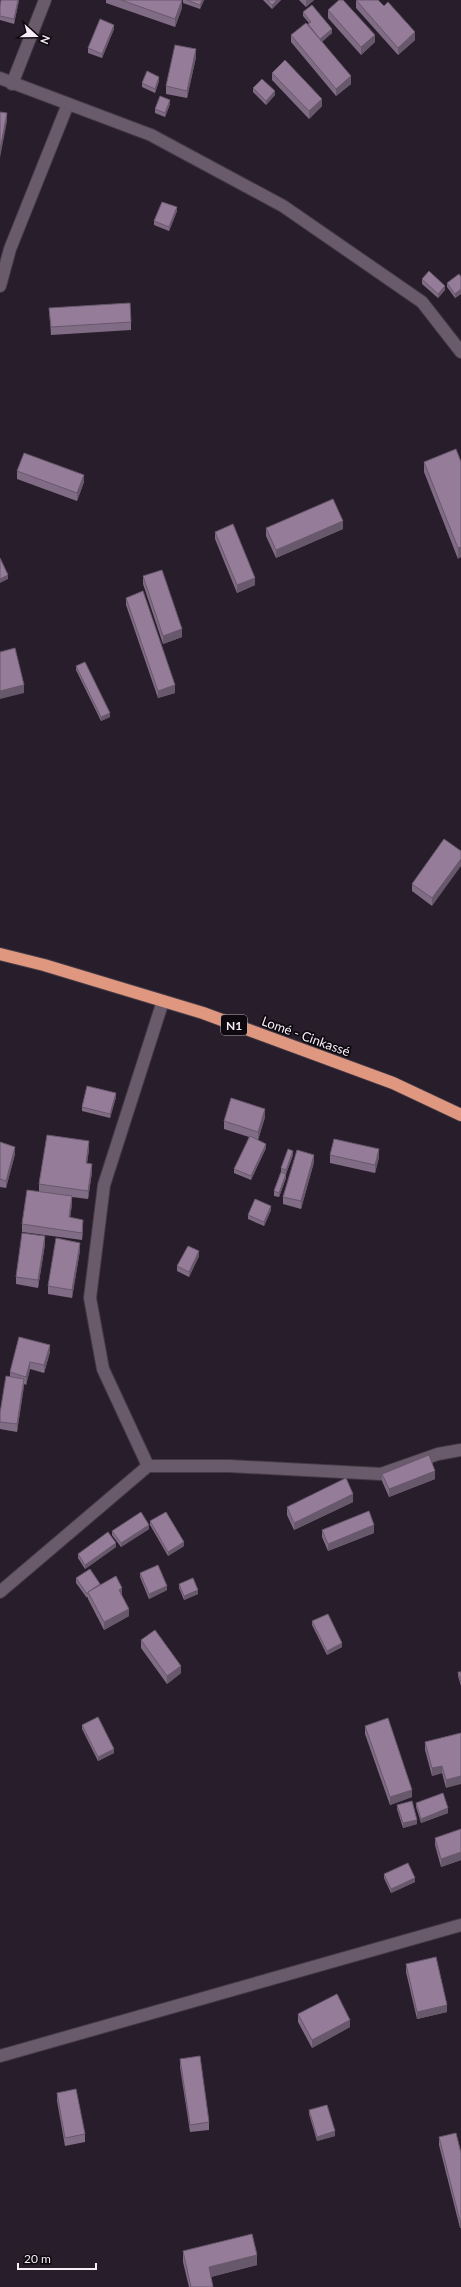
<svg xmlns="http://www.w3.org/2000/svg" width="461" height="2287" font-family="Lato,sans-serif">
<rect width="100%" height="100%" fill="#281d2b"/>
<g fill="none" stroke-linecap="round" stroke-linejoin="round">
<g stroke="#443a45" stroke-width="14">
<g id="street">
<polyline points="12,84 45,0"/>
<polyline points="0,286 10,249 68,104"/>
<polyline points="148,1466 103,1369 90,1298 104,1185 163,1001"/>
<polyline points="0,1592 148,1466 229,1466 381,1474 438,1454 461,1450"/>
<polyline points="0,2056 461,1925"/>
</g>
</g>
<g stroke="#443a45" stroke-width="14">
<polyline id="secondary" points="0,78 151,135 283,206 422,302 461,352"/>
</g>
<g stroke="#443a45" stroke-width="14">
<polyline id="highway" points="0,954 44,965 203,1013 393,1083 461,1115"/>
</g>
<use href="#street" stroke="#695b6c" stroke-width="12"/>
<use href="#secondary" stroke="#695b6c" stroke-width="12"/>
<use href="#highway" stroke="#df9780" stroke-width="12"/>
</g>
<g fill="#806c84">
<polygon points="19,0 14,24 0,20 0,6"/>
<polygon points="106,0 181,0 182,8 175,27 106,3"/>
<polygon points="183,0 204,0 200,9 183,3"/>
<polygon points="263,0 281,0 272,9"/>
<polygon points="299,0 314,0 306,7"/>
<polygon points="356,0 415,40 398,55 356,8"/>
<polygon points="328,10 375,42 361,55 328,18"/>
<polygon points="303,12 332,33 322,41 351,84 336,96 291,42 291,35 309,23 303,16"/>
<polygon points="114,29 102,58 88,53 88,48"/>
<polygon points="196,57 187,98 166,94 166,86"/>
<polygon points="272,73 322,106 309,119 272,80"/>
<polygon points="159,81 155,93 142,87 142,83"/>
<polygon points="253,88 275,95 266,105 253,92"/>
<polygon points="170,104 165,117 155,113 155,109"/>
<polygon points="177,211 169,231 154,225 154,221"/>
<polygon points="461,277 461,294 455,298 447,287 447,283"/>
<polygon points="422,279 445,290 438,298 422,284"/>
<polygon points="49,308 131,322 131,330 51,335"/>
<polygon points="424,462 461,462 458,559 424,472"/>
<polygon points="17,471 84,482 77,501 17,479"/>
<polygon points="266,528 343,529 276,558 266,536"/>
<polygon points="215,532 255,585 237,593 215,539"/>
<polygon points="143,576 182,637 163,644 143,584"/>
<polygon points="126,598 175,693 158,698 126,605"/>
<polygon points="76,666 110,717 101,721 76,670"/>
<polygon points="444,839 432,906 412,891 412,884"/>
<polygon points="116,1097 110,1118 82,1111 82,1107"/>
<polygon points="265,1117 258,1140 266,1148 251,1180 234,1173 234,1169 249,1137 224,1129 224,1121"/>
<polygon points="0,1142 15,1154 6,1188 0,1187"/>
<polygon points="89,1149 87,1163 92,1172 88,1199 72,1197 72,1204 70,1218 83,1227 82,1240 22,1232 22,1224 39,1191 39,1184"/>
<polygon points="293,1155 286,1174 286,1178 279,1197 274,1196 274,1191 281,1172 281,1168"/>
<polygon points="330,1155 379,1157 375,1173 330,1163"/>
<polygon points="314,1162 301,1209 283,1204 283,1197"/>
<polygon points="271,1210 264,1226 248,1219 248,1215"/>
<polygon points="45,1244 38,1288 16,1284 16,1277"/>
<polygon points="80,1250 72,1298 48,1294 48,1286"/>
<polygon points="199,1256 189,1277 177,1271 177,1266"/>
<polygon points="19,1337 50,1352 44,1373 30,1369 26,1385 24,1384 17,1432 0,1429 0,1413 10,1377 10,1372"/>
<polygon points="382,1474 435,1479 389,1497 382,1481"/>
<polygon points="353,1502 294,1530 287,1515 287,1507"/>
<polygon points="150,1521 184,1546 168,1556 150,1525"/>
<polygon points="149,1529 121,1547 112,1535 112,1531"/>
<polygon points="322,1530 374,1533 328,1551 322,1537"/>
<polygon points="116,1547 85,1569 78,1558 78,1554"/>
<polygon points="140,1573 167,1590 149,1599 140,1577"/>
<polygon points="76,1578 100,1584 122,1596 129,1616 104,1630 88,1599 88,1597 87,1598 76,1583"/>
<polygon points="179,1584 198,1594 184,1600 179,1588"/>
<polygon points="312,1621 342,1647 327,1655 312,1625"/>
<polygon points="141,1640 181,1673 167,1684 141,1648"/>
<polygon points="458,1672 461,1672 461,1686 458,1676"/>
<polygon points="82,1725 114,1753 98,1761 82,1729"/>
<polygon points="365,1726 412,1797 390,1805 365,1734"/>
<polygon points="461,1733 446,1788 442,1773 432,1776 425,1750 425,1742"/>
<polygon points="416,1803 448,1813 421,1823 416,1807"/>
<polygon points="397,1805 417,1824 403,1828 397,1809"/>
<polygon points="461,1829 461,1860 441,1867 435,1845 435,1838"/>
<polygon points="384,1874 415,1882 391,1893 384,1878"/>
<polygon points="406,1964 447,2012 417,2019 406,1972"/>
<polygon points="298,2014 350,2027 312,2048 298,2022"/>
<polygon points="180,2059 209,2122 209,2130 190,2132 180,2067"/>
<polygon points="57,2093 85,2134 85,2142 65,2146 57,2101"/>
<polygon points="309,2110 335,2136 317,2141 309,2114"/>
<polygon points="439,2137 461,2153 461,2228 460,2228 439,2145"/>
<polygon points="183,2251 257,2265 211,2277 213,2287 189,2287 183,2262"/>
</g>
<g fill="#68586c">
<polygon points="18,0 19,0 14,24 14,19"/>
<polygon points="182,0 182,8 175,27 175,19"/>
<polygon points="202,0 204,0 200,9 200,5"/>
<polygon points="277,0 281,0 272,9 272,5"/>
<polygon points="306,0 314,0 306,7"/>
<polygon points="114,25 114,29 102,58 102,54"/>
<polygon points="332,29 332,33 320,44 320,39"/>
<polygon points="415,32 415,40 398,55 398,48"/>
<polygon points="375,35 375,42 361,55 361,47"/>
<polygon points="196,49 196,57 187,98 187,91"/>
<polygon points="351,76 351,84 336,96 336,89"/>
<polygon points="159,77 159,81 155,93 155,89"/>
<polygon points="275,91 275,95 266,105 266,101"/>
<polygon points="322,99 322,106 309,119 309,111"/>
<polygon points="170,100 170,104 165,117 165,113"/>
<polygon points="7,113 7,121 0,158 0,150"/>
<polygon points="177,207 177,211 169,231 169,227"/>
<polygon points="445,286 445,290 438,298 438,294"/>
<polygon points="461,289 461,294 455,298 455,294"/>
<polygon points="84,475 84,482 77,501 77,493"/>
<polygon points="343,521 343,529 276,558 276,550"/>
<polygon points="461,547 461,557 458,559 458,548"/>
<polygon points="8,575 8,579 0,583 0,579"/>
<polygon points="255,578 255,585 237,593 237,585"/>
<polygon points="182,629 182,637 163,644 163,636"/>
<polygon points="24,685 24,693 0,699 0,691"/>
<polygon points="175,685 175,693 158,698 158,691"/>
<polygon points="110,713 110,717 101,721 101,717"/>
<polygon points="461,859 461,866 432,906 432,898"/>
<polygon points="116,1093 116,1097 110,1118 110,1114"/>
<polygon points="265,1109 265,1117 258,1140 258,1132"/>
<polygon points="89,1141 89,1149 86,1171 86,1163"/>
<polygon points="266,1144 266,1148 251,1180 251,1176"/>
<polygon points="15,1147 15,1154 6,1188 6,1181"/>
<polygon points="379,1149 379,1157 375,1173 375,1165"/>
<polygon points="293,1151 293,1155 286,1174 286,1170"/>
<polygon points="314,1155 314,1162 301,1209 301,1201"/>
<polygon points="92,1164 92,1172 88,1199 88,1191"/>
<polygon points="286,1174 286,1178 279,1197 279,1193"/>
<polygon points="72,1196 72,1204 69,1225 69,1217"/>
<polygon points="271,1206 271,1210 264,1226 264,1222"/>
<polygon points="83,1220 83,1227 82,1240 82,1233"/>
<polygon points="45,1236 45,1244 38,1288 38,1280"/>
<polygon points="80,1243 80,1250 72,1298 72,1290"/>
<polygon points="199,1251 199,1256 189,1277 189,1272"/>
<polygon points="50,1345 50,1352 44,1373 44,1365"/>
<polygon points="30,1362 30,1369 26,1385 26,1377"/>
<polygon points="24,1379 24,1387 17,1432 17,1424"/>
<polygon points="435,1471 435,1479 389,1497 389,1489"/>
<polygon points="353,1494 353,1502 294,1530 294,1523"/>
<polygon points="149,1525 149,1529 121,1547 121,1543"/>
<polygon points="374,1525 374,1533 328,1551 328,1544"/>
<polygon points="184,1542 184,1546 168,1556 168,1552"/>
<polygon points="116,1543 116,1547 85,1569 85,1565"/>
<polygon points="167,1586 167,1590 149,1599 149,1594"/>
<polygon points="122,1588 122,1596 119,1598 119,1590"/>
<polygon points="198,1590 198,1594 184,1600 184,1596"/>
<polygon points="129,1609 129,1616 104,1630 104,1622"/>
<polygon points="342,1643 342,1647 327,1655 327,1651"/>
<polygon points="181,1666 181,1673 167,1684 167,1676"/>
<polygon points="114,1749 114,1753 98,1761 98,1757"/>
<polygon points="442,1766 442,1773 432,1776 432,1768"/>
<polygon points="461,1776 461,1784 446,1788 446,1780"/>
<polygon points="412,1790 412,1797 390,1805 390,1797"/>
<polygon points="448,1808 448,1813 421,1823 421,1819"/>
<polygon points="417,1820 417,1824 403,1828 403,1823"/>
<polygon points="461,1852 461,1860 441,1867 441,1859"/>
<polygon points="415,1878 415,1882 391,1893 391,1889"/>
<polygon points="447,2005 447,2012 417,2019 417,2012"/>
<polygon points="350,2020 350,2027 312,2048 312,2040"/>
<polygon points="335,2131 335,2136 317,2141 317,2137"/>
<polygon points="461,2220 461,2228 460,2228 460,2221"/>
<polygon points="257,2255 257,2265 209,2277 209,2267"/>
</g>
<g fill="#957d9a" stroke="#68586c">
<polygon points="1,0 18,0 14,19 0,16 0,6"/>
<polygon points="121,0 182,0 175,19"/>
<polygon points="187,0 202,0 200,5"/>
<polygon points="267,0 277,0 272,5"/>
<polygon points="339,0 343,0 375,35 361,47 328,10"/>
<polygon points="356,0 378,0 384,6 388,2 415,32 398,48"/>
<polygon points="312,5 332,29 320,39 308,24 311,22 303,12"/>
<polygon points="100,19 114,25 102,54 88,48"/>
<polygon points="306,23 351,76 336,89 291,35"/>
<polygon points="175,45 196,49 187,91 166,86"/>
<polygon points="285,60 322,99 309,111 272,73"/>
<polygon points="147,71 159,77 155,89 142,83"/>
<polygon points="262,79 275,91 266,101 253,88"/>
<polygon points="160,96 170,100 165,113 155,109"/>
<polygon points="0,112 7,113 0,150"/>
<polygon points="162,202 177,207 169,227 154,221"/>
<polygon points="429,271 445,286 438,294 422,279"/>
<polygon points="459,274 461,277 461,289 455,294 447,283"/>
<polygon points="130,303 131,322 51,327 49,308"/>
<polygon points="456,449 461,462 461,547 458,548 424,462"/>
<polygon points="24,453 84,475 77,493 17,471"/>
<polygon points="333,499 343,521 276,550 266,528"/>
<polygon points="233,524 255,578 237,585 215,532"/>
<polygon points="0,558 8,575 0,579"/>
<polygon points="162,570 182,629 163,636 143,576"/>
<polygon points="143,591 175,685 158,691 126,598"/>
<polygon points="15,648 24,685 0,691 0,652"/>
<polygon points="85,662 110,713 101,717 76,666"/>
<polygon points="444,839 461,851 461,859 432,898 412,884"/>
<polygon points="87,1086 116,1093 110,1114 82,1107"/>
<polygon points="231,1098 265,1109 258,1132 224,1121"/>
<polygon points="47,1135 89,1141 86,1163 92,1164 88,1191 39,1184"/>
<polygon points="250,1136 266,1144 251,1176 234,1169"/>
<polygon points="334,1139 379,1149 375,1165 330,1155"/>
<polygon points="0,1142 15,1147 6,1181 0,1179"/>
<polygon points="288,1149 293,1151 286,1170 281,1168"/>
<polygon points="297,1150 314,1155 301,1201 283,1197"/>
<polygon points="281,1172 286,1174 279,1193 274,1191"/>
<polygon points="27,1190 72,1196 69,1217 83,1220 82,1233 22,1224"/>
<polygon points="255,1199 271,1206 264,1222 248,1215"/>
<polygon points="22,1233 45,1236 38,1280 16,1277"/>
<polygon points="56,1238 80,1243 72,1290 48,1286"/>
<polygon points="188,1246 199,1251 189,1272 177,1266"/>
<polygon points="19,1337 50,1345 44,1365 30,1362 26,1377 10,1372"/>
<polygon points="6,1376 24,1379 17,1424 0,1422 0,1413"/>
<polygon points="429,1455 435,1471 389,1489 382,1474"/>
<polygon points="346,1478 353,1494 294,1523 287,1507"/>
<polygon points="369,1511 374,1525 328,1544 322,1530"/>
<polygon points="141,1512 149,1525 121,1543 112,1531"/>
<polygon points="166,1512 184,1542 168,1552 150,1521"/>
<polygon points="108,1532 116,1543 85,1565 78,1554"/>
<polygon points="158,1565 167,1586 149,1594 140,1573"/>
<polygon points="90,1569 100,1584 88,1592 88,1593 87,1594 76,1578"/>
<polygon points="116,1576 122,1588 119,1590 129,1609 104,1622 88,1592"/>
<polygon points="193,1578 198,1590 184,1596 179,1584"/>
<polygon points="328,1614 342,1643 327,1651 312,1621"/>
<polygon points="155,1630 181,1666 167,1676 141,1640"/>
<polygon points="458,1672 461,1672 461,1682"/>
<polygon points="98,1717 114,1749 98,1757 82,1725"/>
<polygon points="388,1718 412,1790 390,1797 365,1726"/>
<polygon points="461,1733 461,1776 446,1780 442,1766 432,1768 425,1742"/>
<polygon points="443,1793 448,1808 421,1819 416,1803"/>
<polygon points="412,1801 417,1820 403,1823 397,1805"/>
<polygon points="461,1829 461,1852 441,1859 435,1838"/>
<polygon points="408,1863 415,1878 391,1889 384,1874"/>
<polygon points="436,1957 447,2005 417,2012 406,1964"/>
<polygon points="337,1994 350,2020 312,2040 298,2014"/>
<polygon points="200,2056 209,2122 190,2125 180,2059"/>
<polygon points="76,2089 85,2134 65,2138 57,2093"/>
<polygon points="327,2105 335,2131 317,2137 309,2110"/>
<polygon points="456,2133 461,2153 461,2220 460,2221 439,2137"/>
<polygon points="252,2234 257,2255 209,2267 213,2287 191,2287 183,2251"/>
</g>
<g text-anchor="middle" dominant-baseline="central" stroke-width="3.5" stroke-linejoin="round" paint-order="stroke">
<rect fill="#0e090f" stroke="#b1aab2" stroke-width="1" x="221" y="1015" width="26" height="20" rx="3"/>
<g font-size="12" font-weight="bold" fill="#f7eff8">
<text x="234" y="1025">N1</text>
</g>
<g font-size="13" fill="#f7eff8" stroke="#0e090f">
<text transform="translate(306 1036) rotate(20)">Lomé - Cinkassé</text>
</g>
</g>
<g transform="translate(36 36) rotate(111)" stroke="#0e090f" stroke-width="3" paint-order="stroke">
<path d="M0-3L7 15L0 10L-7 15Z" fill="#f7eff8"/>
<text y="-6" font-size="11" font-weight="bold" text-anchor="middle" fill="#f7eff8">N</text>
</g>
<path d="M18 2263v6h78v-6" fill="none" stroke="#f7eff8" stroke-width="2"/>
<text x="24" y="2263" font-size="12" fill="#f7eff8" stroke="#0e090f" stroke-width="3" paint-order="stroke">20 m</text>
</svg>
